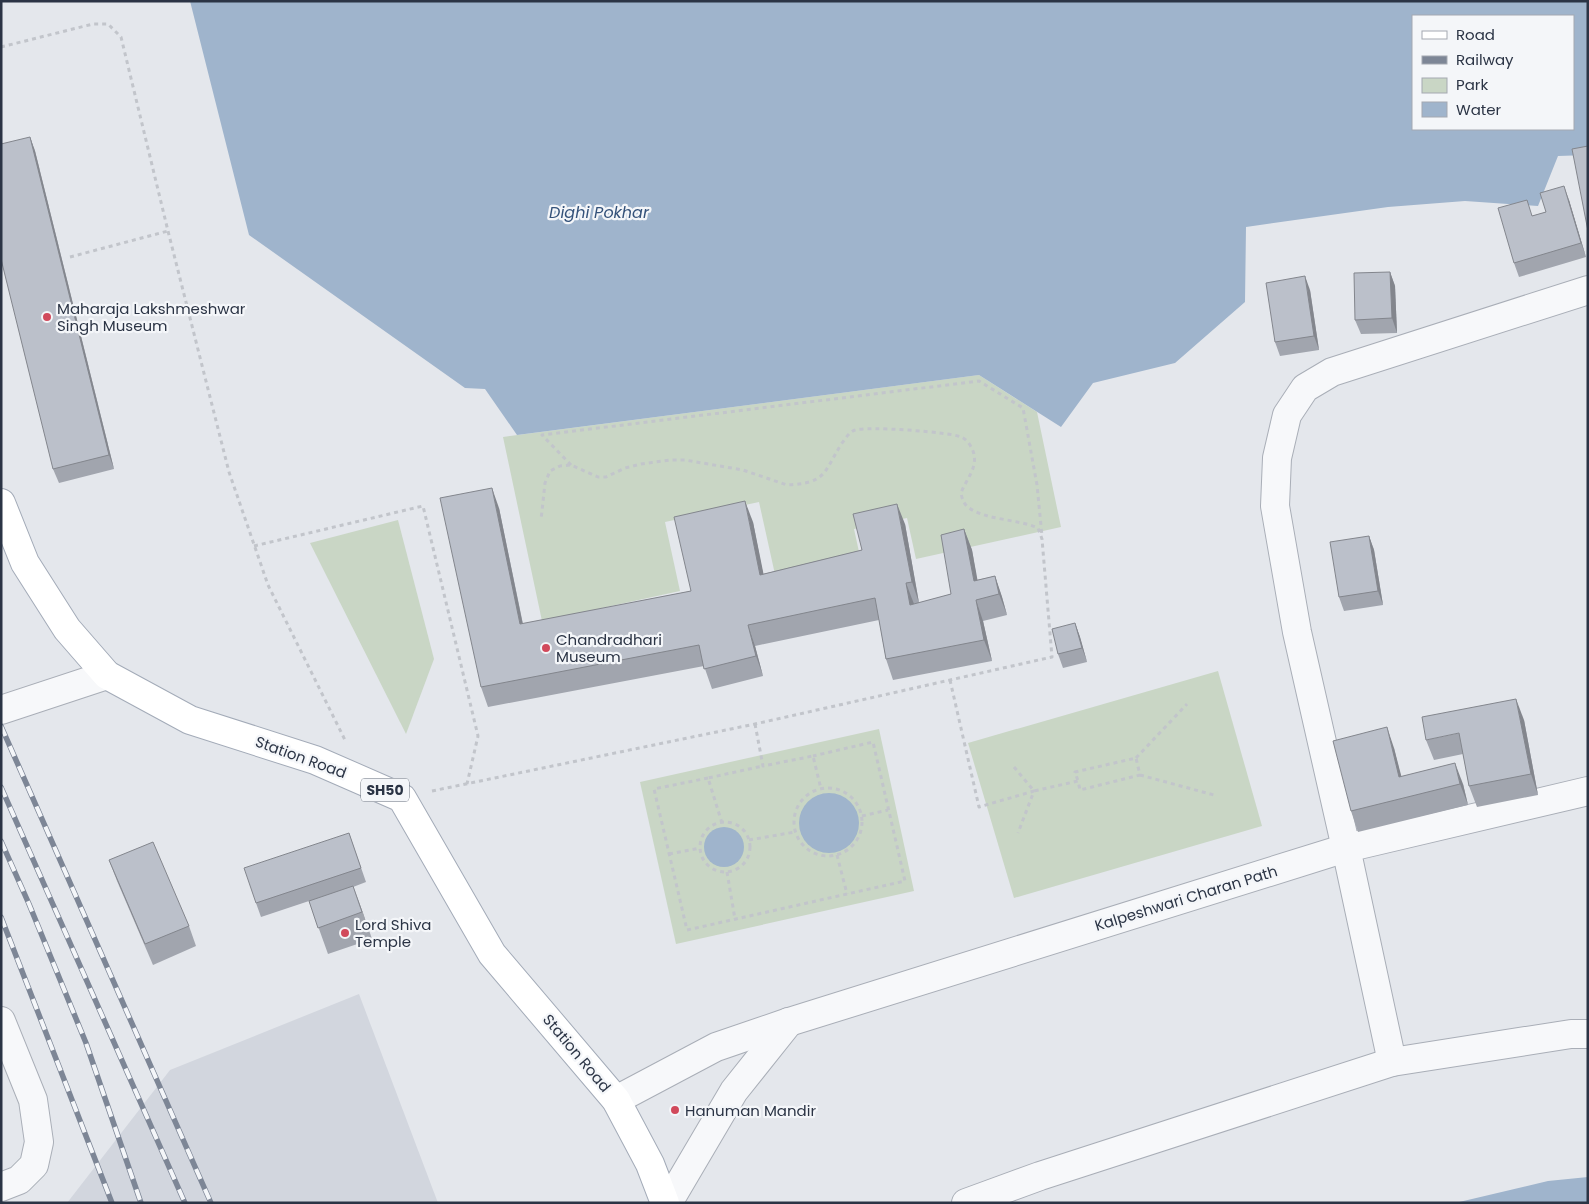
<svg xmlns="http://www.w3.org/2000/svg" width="1589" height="1204" font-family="Poppins,sans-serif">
<rect width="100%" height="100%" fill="#e4e7ec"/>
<polygon fill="#d2d6de" points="359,994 438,1203 67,1203 170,1070"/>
<g fill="#c9d6c5">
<polygon points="979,375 1037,412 1061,527 916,559 907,518 854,529 861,561 776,579 759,502 665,522 680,591 542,621 503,437"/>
<polygon points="398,520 434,659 406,734 310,543"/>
<polygon points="1218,671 1262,826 1014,898 968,743"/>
<polygon points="879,729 914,891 676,944 640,782"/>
</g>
<g fill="#9fb4cc" fill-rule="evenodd">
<path d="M 190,1 L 1588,1 L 1588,155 L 1558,156 L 1538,206 L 1465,201 L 1388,207 L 1246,227 L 1245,302 L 1175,363 L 1093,383 L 1061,427 L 979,375 L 517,435 L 485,389 L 465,388 L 249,235 ZM 1413,16 L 1573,16 L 1573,129 L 1413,129 Z"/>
<circle cx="829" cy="823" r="30"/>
<circle cx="724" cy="847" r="20"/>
<polygon points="1588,1177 1588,1203 1455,1203 1548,1181"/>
</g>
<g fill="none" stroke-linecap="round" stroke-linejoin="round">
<g stroke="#a9aeb7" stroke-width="30">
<g id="minor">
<polyline points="1,710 107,675"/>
<polyline points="1,1021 33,1100 39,1142 34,1165 19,1180 1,1187"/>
<polyline points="1392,1062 1346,848 1297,632 1275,506 1277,458 1287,415 1305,388 1332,372 1588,290"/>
<polyline points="966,1203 1040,1176 1392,1062 1571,1034 1588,1034"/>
</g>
</g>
<g stroke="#a9aeb7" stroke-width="30">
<g id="tertiary">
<polyline points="616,1100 716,1047 789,1022 1346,848 1588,791"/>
<polyline points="668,1203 734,1091 789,1022"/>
</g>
</g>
<g stroke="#a3abb8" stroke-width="30">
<polyline id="primary" points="1,503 25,563 67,629 107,675 190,720 315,760 402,798 492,954 616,1100 650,1164 665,1203"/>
</g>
<g stroke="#c2c5cb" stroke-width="3" stroke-dasharray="4 4" stroke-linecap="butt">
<polyline points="1,47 93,24 108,24 121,37 168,231 229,472 268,585 345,740"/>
<polyline points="70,257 168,231"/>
<polyline points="571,465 542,435 979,381 1023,408 1037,485 1042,536"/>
<polyline points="254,546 423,506 478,736 467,784"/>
<polyline points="950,680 979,807 1034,791 1018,833"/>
<polyline points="755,724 763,766 813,756 821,789"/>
<polyline points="1136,758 1187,704"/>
<polyline points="1014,767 1034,791 1078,781 1080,790 1140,775 1136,758 1075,772 1078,781"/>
<polyline points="1140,775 1214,795"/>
<polyline points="708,778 654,789 687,930 905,881 873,742 813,756"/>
<circle cx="828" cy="822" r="34"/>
<path d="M 432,791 L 755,724 L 1052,657 L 1042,539 L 1038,528 C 1018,519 984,520 968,507 C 964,504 962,499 961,493 C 966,479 979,467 973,451 C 971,446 967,439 961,437 C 951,432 866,426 855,430 C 849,432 846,438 842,443 C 823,473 827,483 787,485 L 743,470 L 685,460 L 670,460 L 641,464 L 625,468 L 606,477 L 598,477 L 571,465 L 560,466 L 550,471 L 545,483 L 541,520"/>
<polyline points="862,816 888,810"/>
<circle cx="725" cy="847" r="25"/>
<polyline points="722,823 708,778 763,766"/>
<polyline points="749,840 795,832"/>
<polyline points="669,854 700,848"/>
<polyline points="837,855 847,894"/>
<polyline points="727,872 735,919"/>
</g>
<use href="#minor" stroke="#f7f8fa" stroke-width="28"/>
<use href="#tertiary" stroke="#f7f8fa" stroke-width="28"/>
<use href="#primary" stroke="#fff" stroke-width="28"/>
<g stroke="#7d8696" stroke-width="5.5">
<g id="rail">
<polyline points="1,726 211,1203"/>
<polyline points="1,787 185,1203"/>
<polyline points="1,841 29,904 86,1043 141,1203"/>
<polyline points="1,917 112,1203"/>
</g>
</g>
<use href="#rail" stroke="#f4f6f9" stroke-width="4" stroke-dasharray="11" stroke-linecap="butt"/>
</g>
<g fill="#a1a5ae">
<polygon points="30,137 35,151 114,469 59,483 53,469"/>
<polygon points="1569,200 1586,257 1519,277 1514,263 1532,216 1546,212"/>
<polygon points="1390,272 1395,286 1397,333 1361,334 1355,320"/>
<polygon points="1310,290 1319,350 1280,356 1275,342"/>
<polygon points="499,508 523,624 691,591 753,522 763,574 862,550 905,524 919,603 951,594 964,529 972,550 977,580 995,576 1002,597 1007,615 983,621 992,661 893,680 886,659 879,620 755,646 763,676 712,689 704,666 488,707 481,687"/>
<polygon points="1369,536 1374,550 1383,605 1344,611 1339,597"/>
<polygon points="1075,623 1080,637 1087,662 1063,668 1058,654"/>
<polygon points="1524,720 1538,795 1477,807 1469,786 1463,754 1434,760 1426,740"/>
<polygon points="1394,748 1401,777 1463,784 1468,805 1358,832 1351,811"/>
<polygon points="349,833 366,882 353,887 372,939 328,954 309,901 261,917 256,903"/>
<polygon points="109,860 189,926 196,946 153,965 117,881"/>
</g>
<g fill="#83868d">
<polygon points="30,137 35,151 114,469 109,455"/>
<polygon points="1564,186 1569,200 1586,257 1581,243"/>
<polygon points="1390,272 1395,286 1397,333 1392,318"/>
<polygon points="1305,276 1310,290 1319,350 1314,336"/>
<polygon points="492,488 499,508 527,645 520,624"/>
<polygon points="745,501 753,522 768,596 760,575"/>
<polygon points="897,504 905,524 919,603 912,582"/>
<polygon points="964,529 972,550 981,599 974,581"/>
<polygon points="1369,536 1374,550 1383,605 1378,591"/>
<polygon points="995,576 1002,597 1007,615 999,594"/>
<polygon points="906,583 914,604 918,626 910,605"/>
<polygon points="976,600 983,621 992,661 984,640"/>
<polygon points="1075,623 1080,637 1087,662 1082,648"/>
<polygon points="748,625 755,646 763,676 756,656"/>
<polygon points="1516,699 1524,720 1538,795 1531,774"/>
<polygon points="1387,727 1394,748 1407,798 1399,777"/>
<polygon points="1455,763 1463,784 1468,805 1460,784"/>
<polygon points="353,886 363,913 372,939 362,912"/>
</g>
<g fill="#bbc0ca" stroke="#83868d">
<polygon points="30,137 109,455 53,469 1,259 1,144"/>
<polygon points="1588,146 1588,231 1572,149"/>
<polygon points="1564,186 1581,243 1514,263 1498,208 1527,200 1532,216 1546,212 1540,193"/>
<polygon points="1390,272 1392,318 1355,320 1354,273"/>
<polygon points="1305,276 1314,336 1275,342 1266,283"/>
<polygon points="492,488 520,624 691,591 674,517 745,501 760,575 862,550 853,514 897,504 912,582 906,583 910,605 951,594 941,535 964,529 974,581 995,576 999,594 976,600 984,640 886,659 875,598 748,625 756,656 704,669 699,645 481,687 440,498"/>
<polygon points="1369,536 1378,591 1339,597 1330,542"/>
<polygon points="1075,623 1082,648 1058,654 1052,629"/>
<polygon points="1516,699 1531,774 1469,786 1459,733 1426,740 1422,717"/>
<polygon points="1387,727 1399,777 1455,763 1460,784 1351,811 1333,741"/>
<polygon points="349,833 361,868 256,903 244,868"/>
<polygon points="153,842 189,926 145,944 109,860"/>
<polygon points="353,886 362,912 318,928 309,901"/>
</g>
<g fill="#d1495b" stroke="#f4f6f9" stroke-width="2">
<circle cx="47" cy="317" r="5"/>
<circle cx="546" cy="648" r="5"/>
<circle cx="345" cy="933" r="5"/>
<circle cx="675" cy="1110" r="5"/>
</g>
<g text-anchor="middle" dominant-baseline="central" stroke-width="4.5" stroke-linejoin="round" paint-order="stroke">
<rect fill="#f4f6f9" stroke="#676e7b" stroke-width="1" x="361" y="778.5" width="48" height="23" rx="4"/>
<g font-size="14" font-weight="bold" fill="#2b3445">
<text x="385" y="790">SH50</text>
</g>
<g font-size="15" fill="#2b3445" stroke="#f4f6f9" text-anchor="start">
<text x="57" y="308">Maharaja Lakshmeshwar<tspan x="57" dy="17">Singh Museum</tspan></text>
<text x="556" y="639">Chandradhari<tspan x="556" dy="17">Museum</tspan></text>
<text x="355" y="924">Lord Shiva<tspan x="355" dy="17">Temple</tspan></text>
<text x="685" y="1110">Hanuman Mandir</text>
</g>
<g font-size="15" fill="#2b3445" stroke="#f4f6f9">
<text transform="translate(301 757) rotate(20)">Station Road</text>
<text transform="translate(1186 898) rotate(-17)">Kalpeshwari Charan Path</text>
<text transform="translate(577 1053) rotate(50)">Station Road</text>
</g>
<g font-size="16" font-style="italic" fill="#34527a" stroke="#f4f6f9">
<text x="599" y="212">Dighi Pokhar</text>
</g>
</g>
<rect width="1589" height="1204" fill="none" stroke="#2b3445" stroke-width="5"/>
<rect x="1412" y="15" width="162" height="115" fill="#f4f6f9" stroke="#a4a8b1"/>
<rect x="1422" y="31" width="25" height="8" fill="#ffffff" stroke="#a4a8b1"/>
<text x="1456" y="40" font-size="15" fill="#2b3445">Road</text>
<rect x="1422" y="56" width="25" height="8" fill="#7d8696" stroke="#a4a8b1"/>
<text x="1456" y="65" font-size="15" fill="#2b3445">Railway</text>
<rect x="1422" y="78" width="25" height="15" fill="#c9d6c5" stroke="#a4a8b1"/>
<text x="1456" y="90" font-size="15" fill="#2b3445">Park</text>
<rect x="1422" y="102" width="25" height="15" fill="#9fb4cc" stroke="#a4a8b1"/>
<text x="1456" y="115" font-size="15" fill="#2b3445">Water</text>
</svg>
